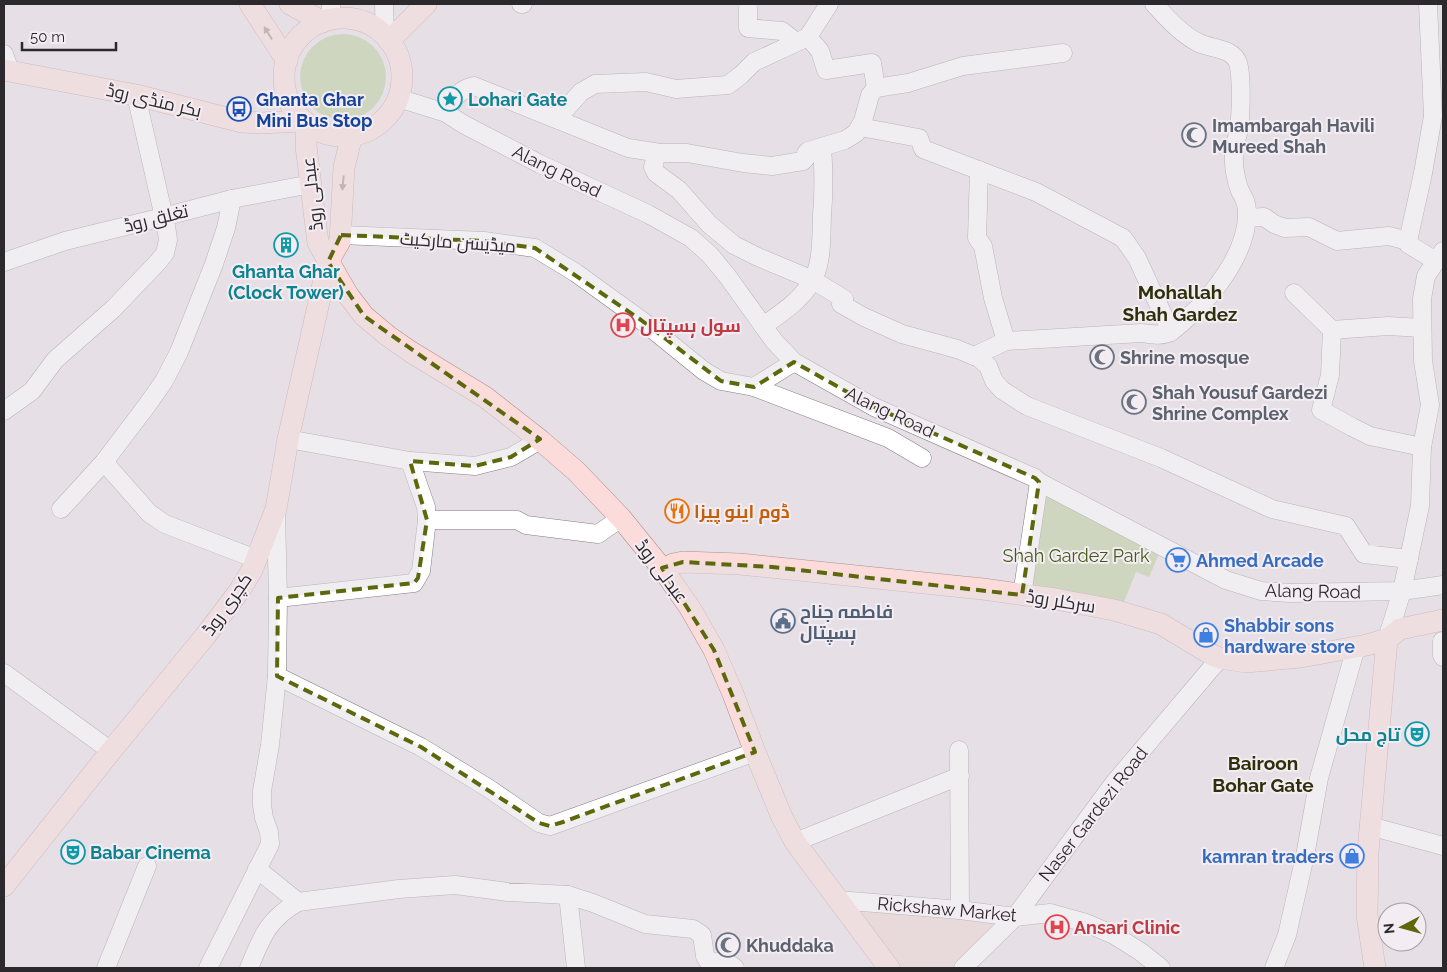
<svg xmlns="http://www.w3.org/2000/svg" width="1447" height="972" font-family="Raleway,Cairo,sans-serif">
<rect width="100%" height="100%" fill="#e6e0e6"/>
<polygon fill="#ecd1ce" points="833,892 1014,909 960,968 886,968"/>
<g fill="#b4cb91">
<circle cx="343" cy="77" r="43"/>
<polygon points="1039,482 1162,547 1149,577 1136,572 1120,612 1022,595"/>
</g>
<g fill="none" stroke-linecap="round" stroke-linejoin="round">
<g stroke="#847e84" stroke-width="19">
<g id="minor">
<polyline points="384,4 385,36"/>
<polyline points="521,4 523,4"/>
<polyline points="748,8 748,28 782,31 796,42"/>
<polyline points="331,19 331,4"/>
<polyline points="808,37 820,51 826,70 872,63 876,88"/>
<polyline points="4,54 10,71"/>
<polyline points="398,98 446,113 463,124 540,164 648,214 691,238 710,255 728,277 774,341 794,362 874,407 1035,478 1039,482 1226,580 1261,591 1290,593 1402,591 1443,585"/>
<path d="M 446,113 C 454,99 457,90 474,86 L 628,148 L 660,153 L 687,153 L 743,163 L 772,166 L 803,161 L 806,158 L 806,153 L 808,151 L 845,140 L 856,133 L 863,121 L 870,95 L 876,88 L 908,83 L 963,66 L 1063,53"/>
<polyline points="555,117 564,111 581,92 595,84 646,82 676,89 728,85 741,75 754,62 808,37 829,4"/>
<polyline points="860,127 919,138 923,149 1036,192 1123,238 1137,258 1171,332"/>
<polyline points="657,153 653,167 656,173 679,190 709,224 734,245 758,257 813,280 844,299 841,304 864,317 902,334 957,349 979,358 988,366 994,381 1002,390 1027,406 1161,458 1272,509 1346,526 1364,554 1409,559"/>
<polyline points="979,170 977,238 983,246 993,298 1006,341"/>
<polyline points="1247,218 1264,217 1274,224 1285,228 1309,227 1337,241 1389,236 1408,241 1408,244 1436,261"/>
<polyline points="341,235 484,241 535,248 576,273 641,320 704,371 721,381 754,387 794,362"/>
<polyline points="1408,241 1423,173 1433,116 1428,4"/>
<polyline points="4,262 65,241 163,217 232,199 311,184"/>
<polyline points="1294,293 1332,330 1330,375 1321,410 1352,427 1370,436 1422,447"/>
<path d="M 763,326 C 780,314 797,303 809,286 C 823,266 821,240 822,216 C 824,192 824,172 822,147"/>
<polyline points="1332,330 1388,326 1422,328"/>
<path d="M 974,356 L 1006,341 L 1141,333 C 1151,334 1161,337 1170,332 C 1176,329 1180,324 1185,320 C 1214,295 1248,252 1247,212 C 1247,203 1244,198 1240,191 C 1236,181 1233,165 1234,154 C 1234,145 1238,136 1239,128 C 1241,114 1242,76 1238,63 C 1233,48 1212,49 1199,43 C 1182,35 1167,18 1154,4"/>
<polyline points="754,387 888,438 922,458"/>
<polyline points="4,411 32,391 55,360 113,309 158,262 165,253 168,240 166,226 136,95"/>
<polyline points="288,439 410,461 475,466 511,457 540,440"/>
<polyline points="104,462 149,513 165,524 256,559"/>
<polyline points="61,509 104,462 148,404 164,381 179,352 214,264 226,228 232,199"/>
<polyline points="427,520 517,520 526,525 598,534 621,518"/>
<polyline points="1022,595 1039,482"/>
<polyline points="278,598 414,583 421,571 427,520 426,507 410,461"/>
<polyline points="1387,639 1402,591 1420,506 1422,447 1430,405 1423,361 1422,299 1426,276 1443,251"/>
<polyline points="1442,641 1442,655 1443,657"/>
<polyline points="4,673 111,751"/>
<polyline points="277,676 421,747 488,788 539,823 550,826 755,752"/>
<polyline points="959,750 960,910"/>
<polyline points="1370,826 1443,846"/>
<polyline points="795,842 960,776"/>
<polyline points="257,869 298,902"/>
<polyline points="568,895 576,968"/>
<polyline points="838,900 960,910 1015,917 1050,913 1086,923 1114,935 1141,952 1161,968"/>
<polyline points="106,968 147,866"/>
<polyline points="208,968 270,844 269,832 264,818 262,805 262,791 270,745 277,676 278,598 276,513"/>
<path d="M 249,968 C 262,937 267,920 298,902 L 399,889 L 455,885 L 508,892 L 568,895 L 593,903 L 645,924 L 693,929 L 702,935 L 705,956 L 708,961 C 718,962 727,960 735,968"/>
<polyline points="963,968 1015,917 1114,783 1220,658"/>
<polyline points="1274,968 1287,935 1305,856 1319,778 1356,647"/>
</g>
</g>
<g stroke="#b18e8e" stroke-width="22">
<g id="major">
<polyline points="250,4 287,61"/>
<polyline points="290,4 323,22"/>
<circle cx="343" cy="77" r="59"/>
<polyline points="389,41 426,4"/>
<polyline points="4,70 136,95 242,122 261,123 304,121"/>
<polyline points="307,124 306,146 318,243 348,295 364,316 388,336 411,352 485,397 540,440 576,471 621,518 664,571 690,608 714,650 733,694 755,752 781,815 795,842 889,968"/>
<polyline points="664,571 673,564 683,562 740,564 983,589 1055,599 1114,610 1161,624 1214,656 1220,658 1246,662 1301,657 1367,645 1387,639 1400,629 1443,620"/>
<polyline points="4,886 111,751 206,635 240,590 252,570 276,509 288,439 328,262 340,241 344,167 352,135"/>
<polyline points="1375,968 1367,915 1368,852 1387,639"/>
</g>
</g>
<use href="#minor" stroke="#fff" stroke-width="18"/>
<use href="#major" stroke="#fbdcda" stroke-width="21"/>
</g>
<defs><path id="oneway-solid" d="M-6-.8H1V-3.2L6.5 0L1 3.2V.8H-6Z" transform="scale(1.25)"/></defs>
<g fill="#948283">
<use href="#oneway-solid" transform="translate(268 33) rotate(-122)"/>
<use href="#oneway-solid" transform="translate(343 183) rotate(95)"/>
</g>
<path d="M0 0H1447V972H0ZM 341,235 L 484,241 L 535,248 L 641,320 L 721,381 L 754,387 L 794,362 L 874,407 L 1035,478 L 1039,482 L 1022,595 L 772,567 L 683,562 L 662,568 L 714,650 L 755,752 L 563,822 L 550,826 L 539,823 L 421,747 L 277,676 L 278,598 L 414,583 L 418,578 L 427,520 L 410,461 L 475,466 L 511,457 L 540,439 L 364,316 L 328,262 Z" fill="#e6e0e6" fill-opacity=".55" fill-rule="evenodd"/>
<path fill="none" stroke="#5d680d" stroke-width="4" stroke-dasharray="10 6" stroke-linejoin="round" d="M 341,235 L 484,241 L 535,248 L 641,320 L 721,381 L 754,387 L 794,362 L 874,407 L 1035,478 L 1039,482 L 1022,595 L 772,567 L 683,562 L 662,568 L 714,650 L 755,752 L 563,822 L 550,826 L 539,823 L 421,747 L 277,676 L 278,598 L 414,583 L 418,578 L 427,520 L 410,461 L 475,466 L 511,457 L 540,439 L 364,316 L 328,262 Z"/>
<defs>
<g id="sight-ring" transform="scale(1.25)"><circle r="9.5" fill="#f3edf3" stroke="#0f9aa8" stroke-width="1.5"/><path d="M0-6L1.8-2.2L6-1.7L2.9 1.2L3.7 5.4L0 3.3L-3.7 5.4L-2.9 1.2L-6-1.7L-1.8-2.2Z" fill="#0f9aa8"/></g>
<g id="bus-ring" transform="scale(1.25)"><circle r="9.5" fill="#f3edf3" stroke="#1a4fb4" stroke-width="1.5"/><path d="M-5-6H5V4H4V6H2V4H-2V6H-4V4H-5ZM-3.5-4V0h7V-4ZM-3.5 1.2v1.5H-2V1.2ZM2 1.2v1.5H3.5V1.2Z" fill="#1a4fb4"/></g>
<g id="mosque-ring" transform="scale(1.25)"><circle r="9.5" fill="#f3edf3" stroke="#6b7280" stroke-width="1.5"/><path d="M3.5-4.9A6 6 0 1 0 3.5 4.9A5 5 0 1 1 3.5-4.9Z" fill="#6b7280"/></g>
<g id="building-ring" transform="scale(1.25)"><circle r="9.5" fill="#f3edf3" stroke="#0f9aa8" stroke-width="1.5"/><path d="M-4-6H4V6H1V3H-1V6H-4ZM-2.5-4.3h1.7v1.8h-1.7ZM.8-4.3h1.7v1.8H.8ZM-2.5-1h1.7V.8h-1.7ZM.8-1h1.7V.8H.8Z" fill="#0f9aa8"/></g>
<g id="hospital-ring" transform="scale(1.25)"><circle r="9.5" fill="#f3edf3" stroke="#e0444e" stroke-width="1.5"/><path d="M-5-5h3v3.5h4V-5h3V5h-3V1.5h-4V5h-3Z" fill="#e0444e"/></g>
<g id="restaurant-ring" transform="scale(1.25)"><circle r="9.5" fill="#f3edf3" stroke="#e8710a" stroke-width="1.5"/><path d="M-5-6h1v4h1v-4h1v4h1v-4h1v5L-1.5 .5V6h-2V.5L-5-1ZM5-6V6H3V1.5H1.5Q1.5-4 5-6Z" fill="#e8710a"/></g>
<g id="supermarket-ring" transform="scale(1.25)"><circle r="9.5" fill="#f3edf3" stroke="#3f7fe0" stroke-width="1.5"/><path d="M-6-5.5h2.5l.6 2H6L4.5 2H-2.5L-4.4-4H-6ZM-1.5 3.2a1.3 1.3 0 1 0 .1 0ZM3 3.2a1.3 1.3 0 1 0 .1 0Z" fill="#3f7fe0"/></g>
<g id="civic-ring" transform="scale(1.25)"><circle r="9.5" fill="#f3edf3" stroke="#5c6f8a" stroke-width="1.5"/><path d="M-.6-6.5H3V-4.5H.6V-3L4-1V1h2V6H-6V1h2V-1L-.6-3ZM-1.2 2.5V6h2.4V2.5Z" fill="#5c6f8a"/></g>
<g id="shop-ring" transform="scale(1.25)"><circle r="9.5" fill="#f3edf3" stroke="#3f7fe0" stroke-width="1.5"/><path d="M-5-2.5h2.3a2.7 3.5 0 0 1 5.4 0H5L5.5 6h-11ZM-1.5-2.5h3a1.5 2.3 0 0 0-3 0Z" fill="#3f7fe0"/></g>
<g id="theatre-ring" transform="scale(1.25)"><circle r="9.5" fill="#f3edf3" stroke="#0f9aa8" stroke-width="1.5"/><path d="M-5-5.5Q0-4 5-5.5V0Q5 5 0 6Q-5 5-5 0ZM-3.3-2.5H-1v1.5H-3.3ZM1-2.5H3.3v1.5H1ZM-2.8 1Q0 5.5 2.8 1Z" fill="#0f9aa8"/></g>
</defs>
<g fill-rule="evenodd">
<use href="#sight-ring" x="450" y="99"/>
<use href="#bus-ring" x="239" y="109"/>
<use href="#mosque-ring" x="1194" y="135"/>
<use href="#building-ring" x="286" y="245"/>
<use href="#hospital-ring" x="623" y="325"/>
<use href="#mosque-ring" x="1102" y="357"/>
<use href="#mosque-ring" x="1134" y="402"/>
<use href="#restaurant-ring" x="677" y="511"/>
<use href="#supermarket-ring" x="1178" y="560"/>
<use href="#civic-ring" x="783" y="621"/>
<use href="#shop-ring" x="1206" y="635"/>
<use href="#theatre-ring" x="1417" y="734"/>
<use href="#theatre-ring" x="73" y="852"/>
<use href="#shop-ring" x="1352" y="856"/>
<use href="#hospital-ring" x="1057" y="927"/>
<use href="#mosque-ring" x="728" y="945"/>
</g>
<g text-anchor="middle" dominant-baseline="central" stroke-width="4" stroke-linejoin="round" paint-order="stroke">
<g font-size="18" font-weight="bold" fill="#164399" stroke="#f3edf3" text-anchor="start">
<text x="256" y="99">Ghanta Ghar<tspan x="256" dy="21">Mini Bus Stop</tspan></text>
</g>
<g font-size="18" font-weight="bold" fill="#0d838f" stroke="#f3edf3" text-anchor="start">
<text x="468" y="99">Lohari Gate</text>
<text x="286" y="271" text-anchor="middle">Ghanta Ghar<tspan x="286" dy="21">(Clock Tower)</tspan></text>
<text x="1400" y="734" text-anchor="end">تاج محل</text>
<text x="90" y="852">Babar Cinema</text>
</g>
<g font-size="18" fill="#2c292c" stroke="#f3edf3">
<text transform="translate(154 100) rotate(13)">بکر منڈی روڈ</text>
<text transform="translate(557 171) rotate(26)">Alang Road</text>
<text transform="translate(312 194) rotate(-97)">عبدلی روڈ</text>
<text transform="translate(156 218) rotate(-14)">تغلق روڈ</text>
<text transform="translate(458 242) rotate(4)">میڈیسن مارکیٹ</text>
<text transform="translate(890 412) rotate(25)">Alang Road</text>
<text transform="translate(662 571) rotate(53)">عبدلی روڈ</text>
<text transform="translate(1313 591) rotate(1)">Alang Road</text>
<text transform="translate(1061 601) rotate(9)">سرکلر روڈ</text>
<text transform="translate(227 604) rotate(-55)">کچری روڈ</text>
<text transform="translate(1093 814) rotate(-52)">Naser Gardezi Road</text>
<text transform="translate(947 909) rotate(5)">Rickshaw Market</text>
</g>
<g font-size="18" font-weight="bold" fill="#5b616d" stroke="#f3edf3" text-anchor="start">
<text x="1212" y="125">Imambargah Havili<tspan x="1212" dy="21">Mureed Shah</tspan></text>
<text x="1120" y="357">Shrine mosque</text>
<text x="1152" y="392">Shah Yousuf Gardezi<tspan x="1152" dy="21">Shrine Complex</tspan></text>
<text x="746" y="945">Khuddaka</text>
</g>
<g font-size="18" font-weight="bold" fill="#be3a42" stroke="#f3edf3" text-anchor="start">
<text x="640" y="325">سول ہسپتال</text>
<text x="1074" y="927">Ansari Clinic</text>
</g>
<g font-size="18" font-weight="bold" fill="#c56008" stroke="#f3edf3" text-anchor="start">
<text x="694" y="511">ڈوم اینو پیزا</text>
</g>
<g font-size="18" fill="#445b15" stroke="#f3edf3">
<text x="1076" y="555">Shah Gardez Park</text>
</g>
<g font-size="18" font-weight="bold" fill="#366cbe" stroke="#f3edf3" text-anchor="start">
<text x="1196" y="560">Ahmed Arcade</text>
<text x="1224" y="625">Shabbir sons<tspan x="1224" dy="21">hardware store</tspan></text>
<text x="1334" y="856" text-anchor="end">kamran traders</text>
</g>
<g font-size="18" font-weight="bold" fill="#4e5e75" stroke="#f3edf3" text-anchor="start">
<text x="800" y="611">فاطمہ جناح<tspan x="800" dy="21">ہسپتال</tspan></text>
</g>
<g font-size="19" font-weight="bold" fill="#2c3109" stroke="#f3edf3">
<text x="1180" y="292">Mohallah<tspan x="1180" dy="22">Shah Gardez</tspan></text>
<text x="1263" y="763">Bairoon<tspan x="1263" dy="22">Bohar Gate</tspan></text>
</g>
</g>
<rect width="1447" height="972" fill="none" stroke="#2c292c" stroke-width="10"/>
<g transform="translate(1402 927) rotate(264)"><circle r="24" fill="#f3edf3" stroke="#a39fa3"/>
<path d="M0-4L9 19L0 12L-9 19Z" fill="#5d680d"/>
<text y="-8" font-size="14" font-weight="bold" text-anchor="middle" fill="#2c292c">N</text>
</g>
<path d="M22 42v8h94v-8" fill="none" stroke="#2c292c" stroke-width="2.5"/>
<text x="30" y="42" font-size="15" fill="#2c292c" stroke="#f3edf3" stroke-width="4" paint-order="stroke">50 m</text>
</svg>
